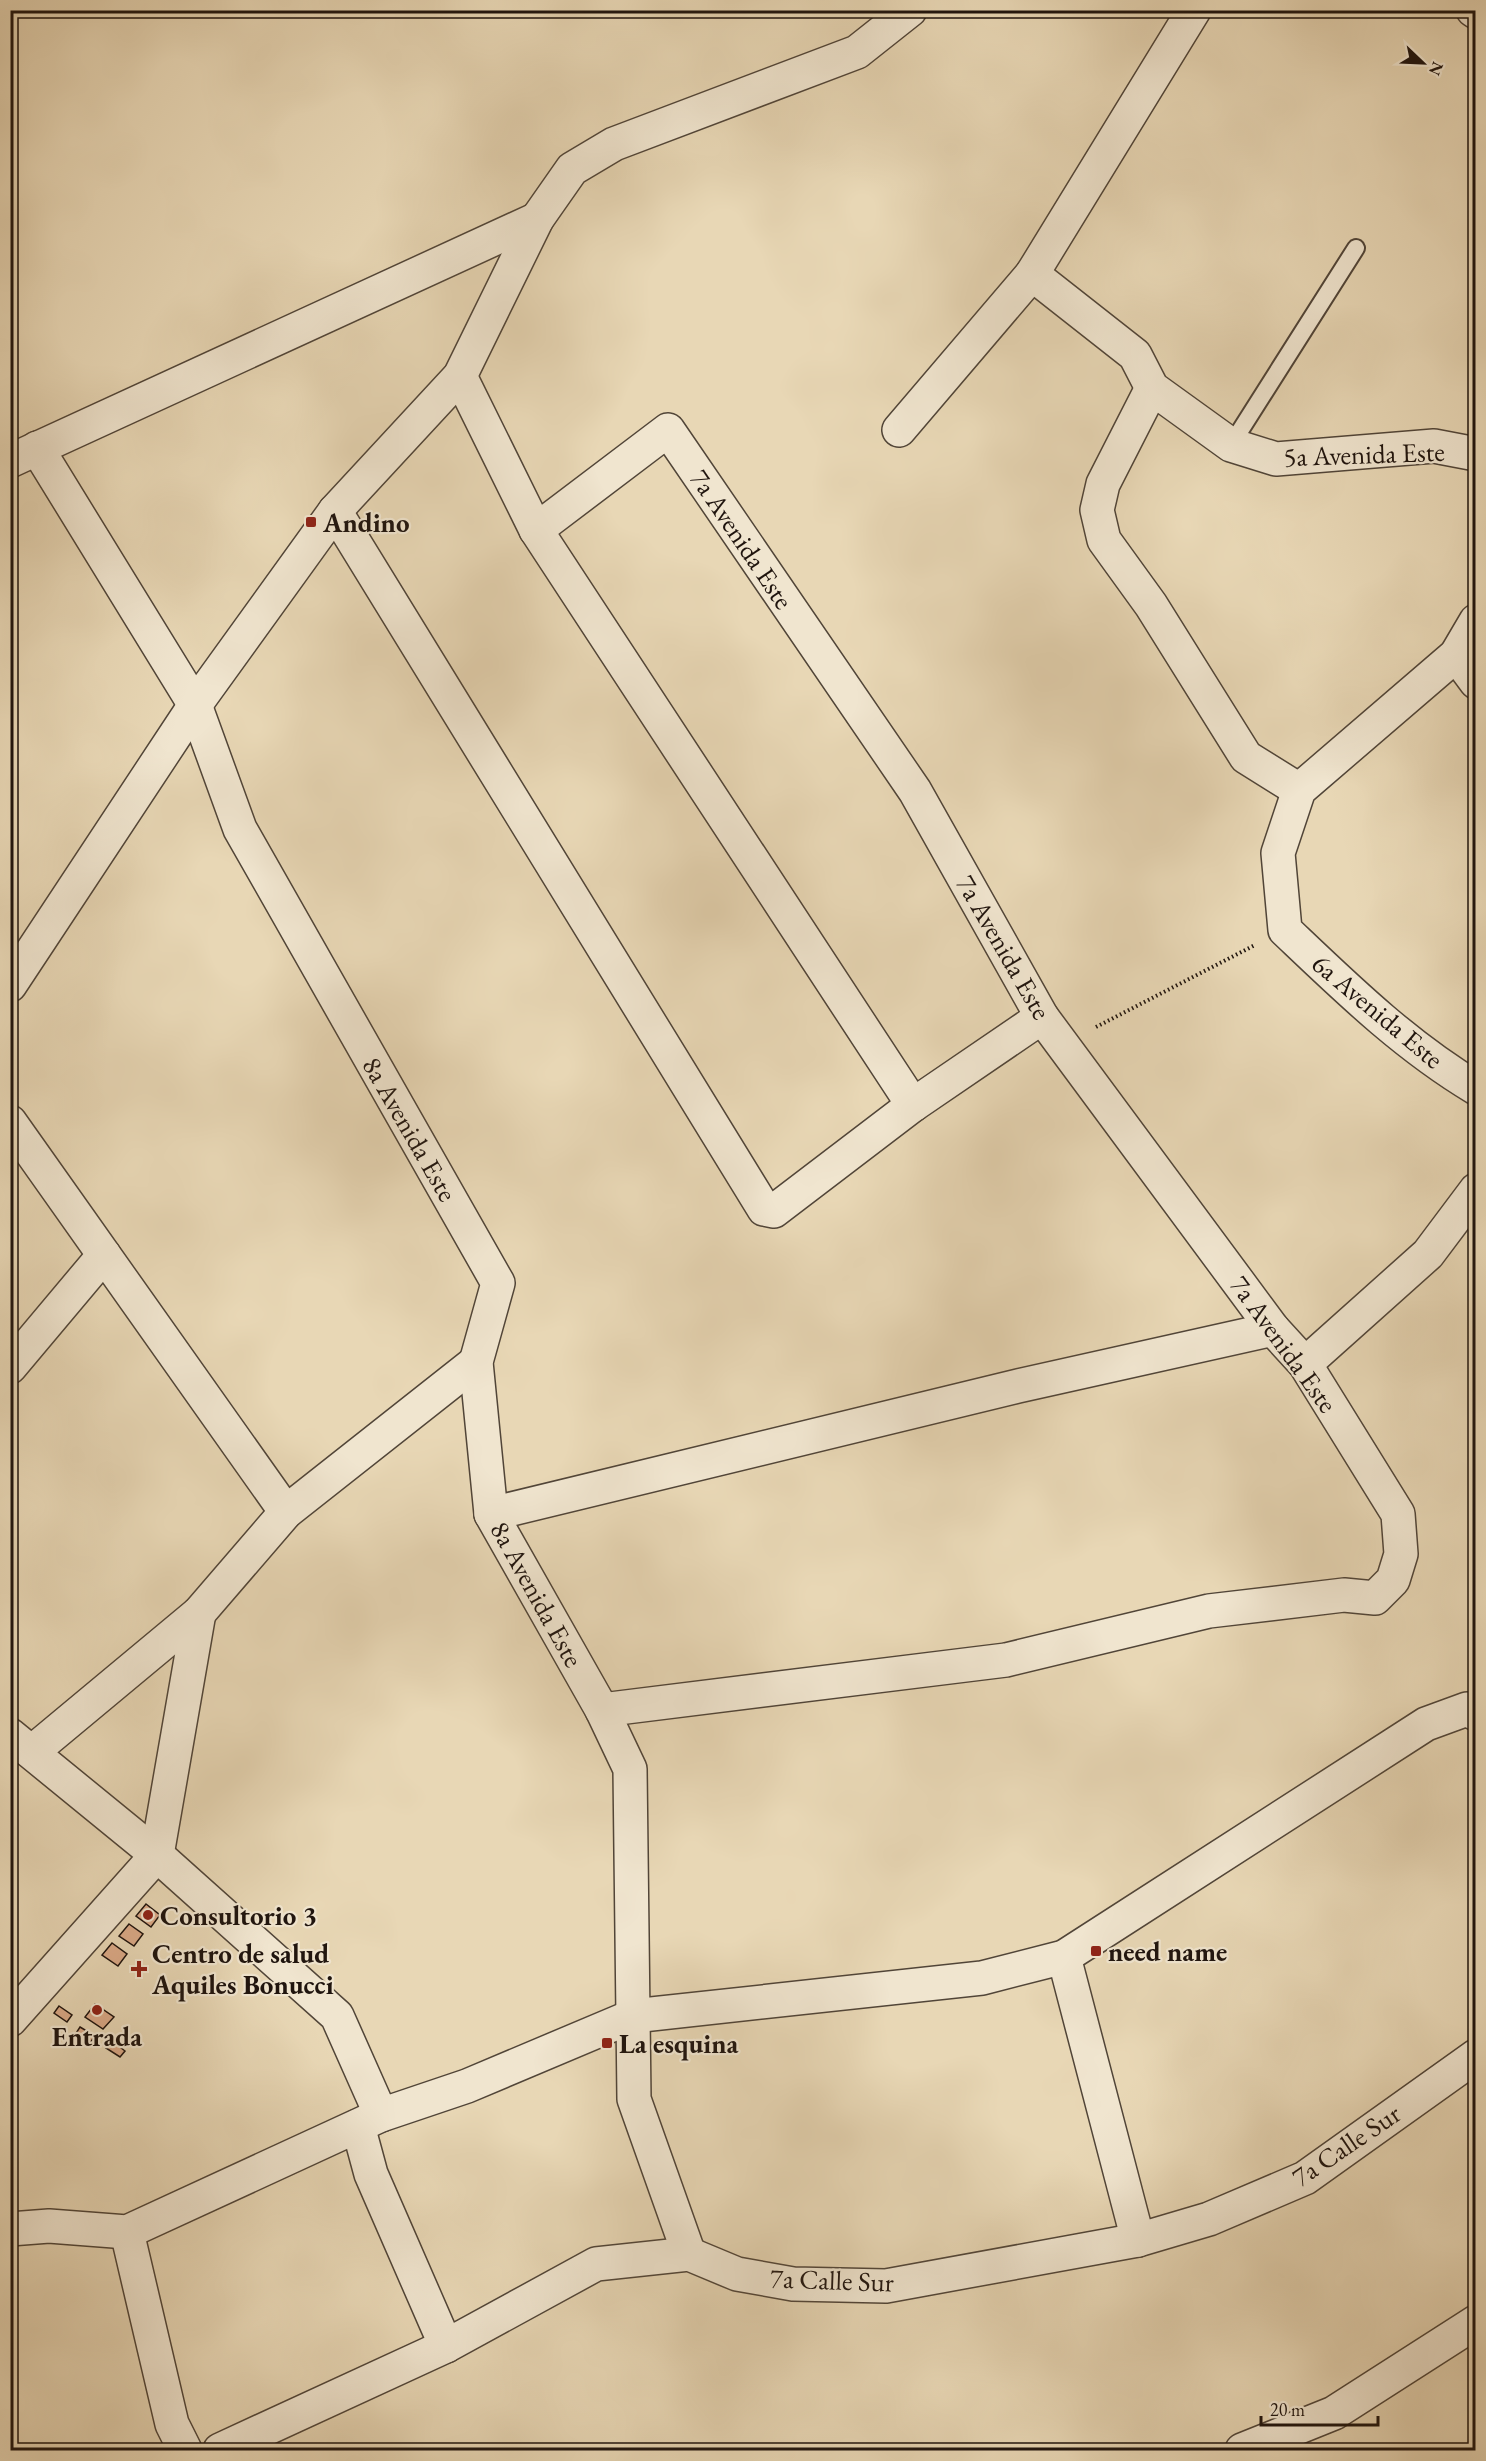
<svg xmlns="http://www.w3.org/2000/svg" width="1486" height="2461" font-family="'EB Garamond',serif">
<rect width="100%" height="100%" fill="#e8d7b5"/>
<filter id="stains"><feTurbulence type="fractalNoise" baseFrequency=".00333" numOctaves="4"/><feColorMatrix values="0 0 0 0 .2 0 0 0 0 .09 0 0 0 0 .02 0 0 0 .5 -.17"/></filter>
<radialGradient id="worn" r=".72"><stop offset=".6" stop-color="#630" stop-opacity="0"/><stop offset="1" stop-color="#630" stop-opacity=".3"/></radialGradient>
<g fill="#dcab89" stroke="#1f140e" stroke-width="1.5">
<polygon points="146,1904 160,1915 151,1927 136,1916"/>
<polygon points="129,1924 143,1934 134,1946 119,1936"/>
<polygon points="112,1943 127,1954 118,1966 102,1955"/>
<polygon points="95,2004 114,2017 103,2029 85,2017"/>
<polygon points="59,2006 72,2015 67,2022 54,2013"/>
<polygon points="80,2027 95,2036 87,2047 73,2038"/>
<polygon points="112,2041 125,2051 120,2057 106,2048"/>
</g>
<g fill="none" stroke-linecap="round" stroke-linejoin="round">
<g stroke="#514538" stroke-width="20">
<polyline id="service" points="1231,445 1356,248"/>
</g>
<g stroke="#514538" stroke-width="36">
<g id="minor">
<polyline points="1473,10 1476,12"/>
<polyline points="1032,274 1135,355 1152,388 1231,445 1276,459 1434,446 1476,454"/>
<polyline points="460,376 536,530 913,1105"/>
<polyline points="1152,388 1103,484 1097,510 1104,540 1151,605 1246,757 1299,790"/>
<polyline points="899,430 1032,274 1194,10"/>
<polyline points="37,448 195,705 240,829 498,1283 476,1362 491,1514 602,1710 630,1769 634,2099 689,2254"/>
<polyline points="10,461 537,219"/>
<polyline points="335,511 764,1209 774,1211 913,1105 1042,1017"/>
<polyline points="536,530 668,430 915,791 1042,1017 1273,1329 1305,1364 1398,1514 1401,1554 1393,1580 1375,1598 1344,1595 1209,1611 1006,1660 602,1710"/>
<path d="M 1476,621 L 1456,655 L 1299,790 L 1278,853 L 1285,930 C 1345,987 1404,1045 1476,1088"/>
<polyline points="1456,655 1476,682"/>
<polyline points="10,985 195,705 335,511 460,376 537,219 572,169 614,144 857,52 910,10"/>
<polyline points="10,1122 286,1512"/>
<polyline points="1305,1364 1428,1254 1476,1190"/>
<polyline points="10,1367 104,1255"/>
<polyline points="491,1514 1018,1386 1273,1329"/>
<polyline points="10,1735 157,1855 337,2016 381,2115"/>
<polyline points="32,1752 199,1613 286,1512 476,1362"/>
<polyline points="1064,1957 1138,2240"/>
<polyline points="10,2020 157,1855 199,1613"/>
<polyline points="358,2126 371,2174 446,2346"/>
<polyline points="10,2229 49,2226 127,2232 381,2115 467,2086 633,2016 982,1978 1064,1957 1426,1724 1467,1709 1476,1714"/>
<polyline points="127,2232 172,2424 185,2450"/>
<polyline points="220,2450 446,2346 596,2264 689,2254 737,2274 793,2284 886,2286 1138,2240 1209,2219 1305,2178 1476,2056"/>
<polyline points="1242,2450 1334,2413 1476,2322"/>
</g>
</g>
<polyline stroke="#1f140e" stroke-width="4" stroke-dasharray="1.5 3" stroke-linecap="butt" points="1096,1027 1255,945"/>
<use href="#service" stroke="#f0e5cf" stroke-width="16"/>
<use href="#minor" stroke="#f0e5cf" stroke-width="33"/>
</g>
<g fill="#8f2418" stroke="#f0e5cf" stroke-width="2">
<rect x="305" y="516" width="12" height="12" rx="3"/>
<circle cx="148" cy="1915" r="6"/>
<rect x="1090" y="1945" width="12" height="12" rx="3"/>
<path d="M136 1960h6v6h6v6h-6v6h-6v-6h-6v-6h6z"/>
<circle cx="97" cy="2010" r="6"/>
<rect x="601" y="2037" width="12" height="12" rx="3"/>
</g>
<g text-anchor="middle" dominant-baseline="central" stroke-width="4.5" stroke-linejoin="round" paint-order="stroke">
<g font-size="27" fill="#1f140e" stroke="#f0e5cf">
<text transform="translate(1364 454) rotate(-2)">5a Avenida Este</text>
<text transform="translate(742 539) rotate(56)">7a Avenida Este</text>
<text transform="translate(1004 947) rotate(60)">7a Avenida Este</text>
<text transform="translate(1378 1011) rotate(40)">6a Avenida Este</text>
<text transform="translate(410 1129) rotate(60)">8a Avenida Este</text>
<text transform="translate(1284 1344) rotate(54)">7a Avenida Este</text>
<text transform="translate(537 1594) rotate(61)">8a Avenida Este</text>
<text transform="translate(1346 2145) rotate(-34)">7a Calle Sur</text>
<text transform="translate(832 2280) rotate(2)">7a Calle Sur</text>
</g>
<g font-size="27" font-weight="bold" fill="#1f140e" stroke="#f0e5cf" text-anchor="start">
<text x="323" y="522">Andino</text>
<text x="160" y="1915">Consultorio 3</text>
<text x="1108" y="1951">need name</text>
<text x="152" y="1953">Centro de salud<tspan x="152" dy="31">Aquiles Bonucci</tspan></text>
<text x="97" y="2036" text-anchor="middle">Entrada</text>
<text x="619" y="2043">La esquina</text>
</g>
</g>
<rect width="1486" height="2461" fill="none" stroke="#e8d7b5" stroke-width="36"/>
<rect x="12" y="12" width="1462" height="2437" fill="none" stroke="#1f140e" stroke-width="3"/>
<rect x="18" y="18" width="1450" height="2425" fill="none" stroke="#1f140e" stroke-width="1.5"/>
<g transform="translate(1423 63) rotate(113)" stroke="#f0e5cf" stroke-width="4.5" paint-order="stroke">
<path d="M0-4.5L10 22L0 15L-10 22Z" fill="#1f140e"/>
<text y="-9" font-size="16" font-weight="bold" text-anchor="middle" fill="#1f140e">N</text>
</g>
<path d="M1261 2416v9h117v-9" fill="none" stroke="#1f140e" stroke-width="3"/>
<text x="1270" y="2416" font-size="18" fill="#1f140e" stroke="#f0e5cf" stroke-width="4.5" paint-order="stroke">20 m</text>
<rect width="100%" height="100%" filter="url(#stains)"/>
<rect width="100%" height="100%" fill="url(#worn)"/>
</svg>
